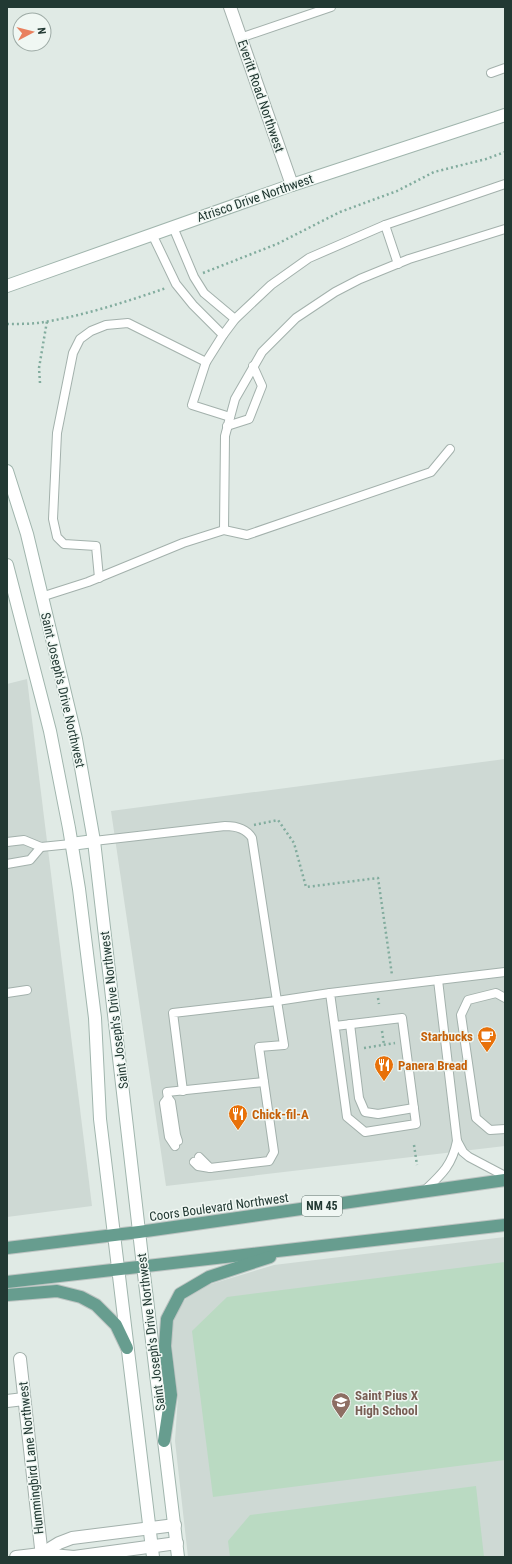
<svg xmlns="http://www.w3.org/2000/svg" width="512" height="1564" font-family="'Roboto Condensed',sans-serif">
<rect width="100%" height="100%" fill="#e0eae5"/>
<g fill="#ced9d4">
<polygon points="27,679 92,1206 7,1217 7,684"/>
<polygon points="505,759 505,1146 166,1186 111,811"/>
<polygon points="505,1237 505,1557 188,1557 175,1441 178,1396 171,1337 173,1318 187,1297 198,1288 274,1265"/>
</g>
<g fill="#badac2">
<polygon points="505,1262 505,1460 213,1497 192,1331 227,1297"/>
<polygon points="476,1486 484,1557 230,1557 228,1541 250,1515"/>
</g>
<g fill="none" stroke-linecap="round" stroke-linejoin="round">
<g stroke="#a3b1ac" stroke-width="10">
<g id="lane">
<polyline points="240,38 331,7"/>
<polyline points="491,73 505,68"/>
<polyline points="385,225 398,264"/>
<polyline points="173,227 194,277 204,293 235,319"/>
<polyline points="152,234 176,284 193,305 223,335"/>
<polyline points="230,417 192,405 206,362 223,335 235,319 271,285 309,258 385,225 505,184"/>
<polyline points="227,426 249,419 262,386 253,366"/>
<polyline points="224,530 225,436 235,399 262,352 296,318 335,292 360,279 409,259 505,229"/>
<polyline points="99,578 96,546 64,544 57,537 53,519 57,433 73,353 80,339 91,331 106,325 128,323 206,362"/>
<polyline points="41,597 88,582 183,543 224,530 247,535 431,472 450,449"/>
<path d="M 94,841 L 225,826 C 236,826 246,828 252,838 L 277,1001 L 330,993"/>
<polyline points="7,842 24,840 41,847 71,844"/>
<polyline points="7,864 30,860 41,847"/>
<polyline points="438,980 505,972"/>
<polyline points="7,993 27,990"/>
<polyline points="505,998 496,993 468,1000 461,1015 476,1118 490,1130 505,1129"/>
<polyline points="350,1024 359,1098 365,1112 378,1114 414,1108"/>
<polyline points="335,1026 402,1018 416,1124 365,1132 347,1117 330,993 438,980 457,1141"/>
<polyline points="183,1091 173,1013 277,1001 284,1045 259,1047 274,1152 269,1161 210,1168 199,1157"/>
<polyline points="168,1098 171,1102 176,1135 178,1141"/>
<polyline points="175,1146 169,1137 164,1103 168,1098 167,1092 264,1082"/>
<polyline points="194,1162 198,1166 210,1168"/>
<path d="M 423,1192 C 441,1175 452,1166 457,1141 L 463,1152 L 469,1157 L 505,1176"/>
</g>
</g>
<g stroke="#a3b1ac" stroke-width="14">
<g id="street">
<polyline points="230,7 292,185"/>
<polyline points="20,1359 42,1557"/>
<polyline points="7,1401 24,1399"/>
<polyline points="41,1554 59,1543 72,1538 175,1525"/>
<polyline points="16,1557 41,1554 74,1557 177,1543"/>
</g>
</g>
<g stroke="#a0b5ad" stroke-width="14">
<g id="secondary">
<polyline points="7,286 292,185 505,115"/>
<polyline points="7,471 27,534 76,739 94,841 143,1266 178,1557"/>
<polyline points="7,565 50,731 69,828 79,889 95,1018 100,1119 153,1557"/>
<polyline points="71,844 94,841"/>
</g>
</g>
<g stroke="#bdc4c2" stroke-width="14">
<g id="primary">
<polyline points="7,1248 139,1232 505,1180"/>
<polyline points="7,1282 505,1225"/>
<polyline points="7,1295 57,1291 81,1297 96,1305 116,1325 127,1348"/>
<polyline points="164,1441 171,1395 165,1346 167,1319 180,1294 209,1277 270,1257"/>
</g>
</g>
<g stroke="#82ac9e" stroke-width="2.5" stroke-dasharray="2 3" stroke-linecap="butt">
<polyline points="203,273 277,244 340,212 397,191 434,172 486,159 505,152"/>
<path d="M 7,324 C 17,324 28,324 38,323 C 79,317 126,302 166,288"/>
<polyline points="40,383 39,368 47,321"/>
<polyline points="254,825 278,820 294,843 306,887 378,878 392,975"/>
<polyline points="378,998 379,1004"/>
<polyline points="382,1031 384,1045"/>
<polyline points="364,1048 395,1043"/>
<polyline points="414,1145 417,1165"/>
</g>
<use href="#lane" stroke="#fff" stroke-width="8"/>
<use href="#street" stroke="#fff" stroke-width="12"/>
<use href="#secondary" stroke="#fff" stroke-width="12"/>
<use href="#primary" stroke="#679d8f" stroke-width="12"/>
</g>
<defs>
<g id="cafe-pin" transform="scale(1)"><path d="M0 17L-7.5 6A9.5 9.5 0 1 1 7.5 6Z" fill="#e8710a" stroke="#f0f7f3"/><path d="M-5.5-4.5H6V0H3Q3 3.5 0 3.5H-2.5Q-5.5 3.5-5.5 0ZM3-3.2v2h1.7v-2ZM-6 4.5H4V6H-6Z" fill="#fff"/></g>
<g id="restaurant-pin" transform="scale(1)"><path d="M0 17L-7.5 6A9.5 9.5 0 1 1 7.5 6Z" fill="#e8710a" stroke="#f0f7f3"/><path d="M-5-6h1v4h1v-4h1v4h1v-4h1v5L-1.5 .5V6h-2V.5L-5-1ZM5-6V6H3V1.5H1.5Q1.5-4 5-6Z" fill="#fff"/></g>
<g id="school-pin" transform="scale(1)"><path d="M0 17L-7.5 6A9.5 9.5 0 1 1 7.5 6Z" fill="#8d6e63" stroke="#f0f7f3"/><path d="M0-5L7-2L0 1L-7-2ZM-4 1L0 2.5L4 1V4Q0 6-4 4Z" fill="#fff"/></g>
</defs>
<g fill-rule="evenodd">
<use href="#cafe-pin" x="487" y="1036"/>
<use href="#restaurant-pin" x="384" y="1065"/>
<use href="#restaurant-pin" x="238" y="1114"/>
<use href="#school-pin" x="341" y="1402"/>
</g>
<g text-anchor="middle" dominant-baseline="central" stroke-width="3" stroke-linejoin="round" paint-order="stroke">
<rect fill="#f0f7f3" stroke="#60726d" stroke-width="1" x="302" y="1196" width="40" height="20" rx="3"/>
<g font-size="12" font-weight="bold" fill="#223933">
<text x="322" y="1206">NM 45</text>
</g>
<g font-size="13" fill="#223933" stroke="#f0f7f3">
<text transform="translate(261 96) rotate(71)">Everitt Road Northwest</text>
<text transform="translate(255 198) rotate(-19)">Atrisco Drive Northwest</text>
<text transform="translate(63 690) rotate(77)">Saint Joseph's Drive Northwest</text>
<text transform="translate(114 1010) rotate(-97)">Saint Joseph's Drive Northwest</text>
<text transform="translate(219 1207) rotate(-8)">Coors Boulevard Northwest</text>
<text transform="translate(151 1332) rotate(-97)">Saint Joseph's Drive Northwest</text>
<text transform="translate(31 1458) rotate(-96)">Hummingbird Lane Northwest</text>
</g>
<g font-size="13" font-weight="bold" fill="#c56008" stroke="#f0f7f3" text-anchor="start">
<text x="473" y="1036" text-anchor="end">Starbucks</text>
<text x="398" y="1065">Panera Bread</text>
<text x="252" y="1114">Chick-fil-A</text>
</g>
<g font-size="13" font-weight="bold" fill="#785e54" stroke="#f0f7f3" text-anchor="start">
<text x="355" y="1395">Saint Pius X<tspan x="355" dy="15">High School</tspan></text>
</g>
</g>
<rect width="512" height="1564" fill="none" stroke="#223933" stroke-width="16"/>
<g transform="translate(32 32) rotate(83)"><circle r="19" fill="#f0f7f3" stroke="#9eaba6"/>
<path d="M0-3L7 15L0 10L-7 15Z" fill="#e9805f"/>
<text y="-6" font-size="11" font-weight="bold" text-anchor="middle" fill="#223933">N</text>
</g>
</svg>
